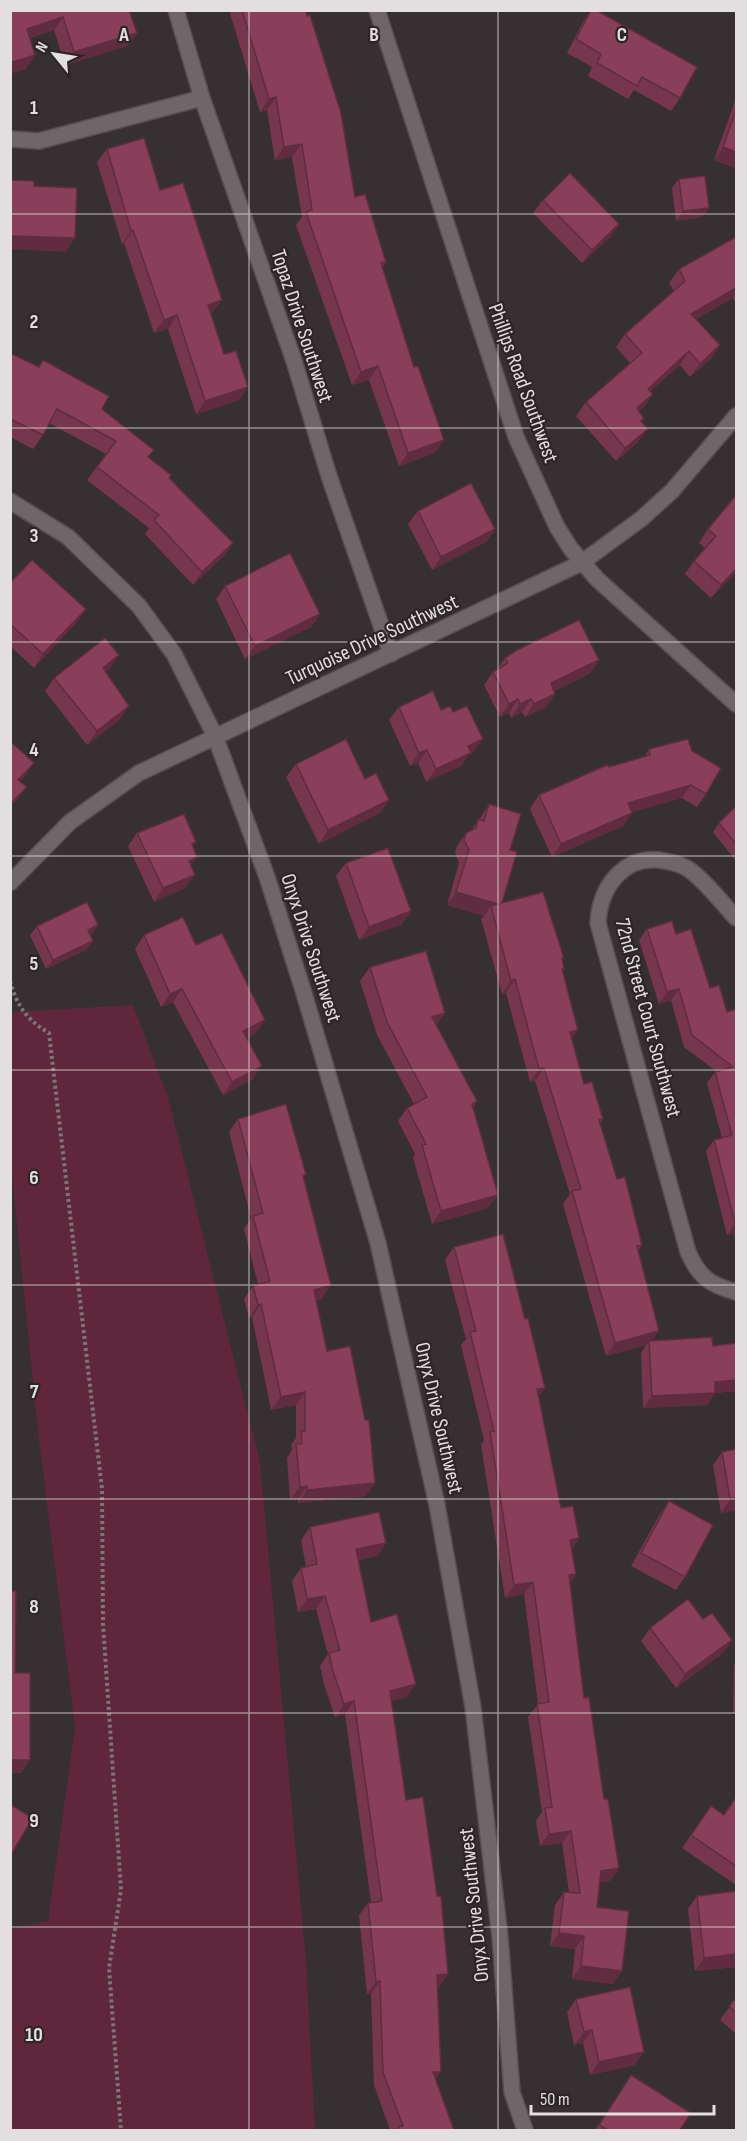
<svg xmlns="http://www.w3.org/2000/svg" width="747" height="2141" font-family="'Sofia Sans Condensed',sans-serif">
<rect width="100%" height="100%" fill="#363032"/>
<polygon fill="#60263c" points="133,1005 168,1098 260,1462 306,1961 315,2130 11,2130 11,1929 48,1921 75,1727 39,1440 11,1166 11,1012"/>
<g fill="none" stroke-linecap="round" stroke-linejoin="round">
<g stroke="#554f50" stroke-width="18">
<g id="minor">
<polyline points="176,10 202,98 294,361 329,476 391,654"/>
<polyline points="377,10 516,437 557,527 571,549 597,579 736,704"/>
<polyline points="10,139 39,141 202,98"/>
<polyline points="10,501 68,537 139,606 174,654 215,736 267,877 303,990 378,1243 437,1505 473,1707 500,1937 512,2092 525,2130"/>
<polyline points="10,883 70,822 139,773 581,563 641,519 672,491 736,416"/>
<path d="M 736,918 C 722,903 708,884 691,871 C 684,865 675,863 665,861 C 625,853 600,886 598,923 L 688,1252 C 699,1277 710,1285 736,1292"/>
</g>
</g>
<path stroke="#7b7677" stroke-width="4" stroke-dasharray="3 3" stroke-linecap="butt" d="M 10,981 C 17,1006 27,1020 49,1033 L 102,1489 L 103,1624 L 121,1890 L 109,1968 L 121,2130"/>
<use href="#minor" stroke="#6e6668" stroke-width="15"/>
</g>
<g fill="#76364d">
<polygon points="10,10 129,10 137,33 127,46 65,65 54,30 30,38 26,69"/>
<polygon points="229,10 306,10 355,197 386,262 382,267 435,453 399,466 369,380 352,385 296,225 302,217 292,157 275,160 267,110 260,112"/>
<polygon points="591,10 680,98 671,111 634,90 628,99 588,76 592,67 567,53 583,22"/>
<polygon points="736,98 736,168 714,160"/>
<polygon points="107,149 160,190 212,313 210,314 239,400 196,414 168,329 154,333 124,243 122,244 97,162"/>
<polygon points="679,179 709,208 702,217 676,221 672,188"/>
<polygon points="543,200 619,224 610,237 582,263 533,213"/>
<polygon points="736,237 736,305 733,298 696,319 711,359 690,377 680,365 650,391 653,394 643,408 639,411 642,422 638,442 616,461 576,416 586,402 630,363 616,347 625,334 674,291 669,283 679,269"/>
<polygon points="10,353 38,367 43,360 102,409 149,458 233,543 224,556 193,585 145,534 149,528 87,480 106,454 49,423 43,435 33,449 10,437"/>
<polygon points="736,495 736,572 711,598 685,574 694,561 705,548 699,543 708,529"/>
<polygon points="418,511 495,529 486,542 432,570 408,524"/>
<polygon points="10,583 86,609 76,623 34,668 10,646"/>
<polygon points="225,586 320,614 311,627 245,659 216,599"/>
<polygon points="505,658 599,660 589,674 554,691 555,694 546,707 525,717 522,712 511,718 509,713 500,717 484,685 493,672 497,669"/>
<polygon points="110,669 105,672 120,719 87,745 45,691 54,678"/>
<polygon points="399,707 441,710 473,753 469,754 461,766 426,782 418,763 410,766 389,720"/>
<polygon points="649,749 706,794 697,807 682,798 632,812 623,826 552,857 530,809 539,795 609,767 644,757"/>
<polygon points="296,764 365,779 389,800 380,813 319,844 286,777"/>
<polygon points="489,804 510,850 502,903 564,958 562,960 563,971 572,1039 584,1084 603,1119 600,1123 617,1179 642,1245 638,1251 653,1341 713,1346 736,1391 715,1393 707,1405 643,1408 641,1353 646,1345 606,1356 563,1204 570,1194 535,1081 530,1082 506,993 502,994 481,919 484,916 447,905 459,863 455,853 457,846 466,833 470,831 479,820"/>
<polygon points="736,806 736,861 713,832 719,823"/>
<polygon points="137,833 193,847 185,888 154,902 128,846"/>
<polygon points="346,863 411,911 402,924 359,940 336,876"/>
<polygon points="98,925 92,934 90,935 93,941 86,950 46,969 30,935 37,926"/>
<polygon points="647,929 676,934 710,988 727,1012 736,1009 736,1243 734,1233 727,1235 706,1151 714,1140 722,1138 707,1083 715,1072 716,1071 684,1047 671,1000 659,1004 639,940"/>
<polygon points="144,935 196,945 256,1033 247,1038 253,1079 223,1095 173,1002 161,1007 135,949"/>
<polygon points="370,967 445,1013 436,1025 477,1101 473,1108 488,1208 432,1224 413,1158 415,1154 398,1121 407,1108 414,1104 377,1035 360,981"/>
<polygon points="238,1119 303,1179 322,1299 316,1300 327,1351 366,1496 298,1503 298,1499 290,1500 287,1458 292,1450 291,1445 296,1438 296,1405 271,1410 252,1317 249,1318 244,1299 253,1286 258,1284 244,1229 251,1218 229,1132"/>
<polygon points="454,1247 539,1396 561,1508 579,1538 572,1549 576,1574 570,1583 584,1698 604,1799 619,1868 610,1881 599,1882 597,1907 622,1971 613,1984 572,1979 575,1949 550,1946 555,1905 564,1892 569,1892 562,1843 540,1846 536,1821 542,1812 528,1717 538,1704 524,1594 505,1598 481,1445 484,1440 461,1345 466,1339 445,1260"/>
<polygon points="722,1452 736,1510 721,1513 713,1465"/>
<polygon points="669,1501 685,1577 676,1590 631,1566 660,1514"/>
<polygon points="310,1527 386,1543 377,1556 359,1560 371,1622 407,1697 391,1701 406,1800 448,1974 439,1987 438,1987 435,2079 454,2130 390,2130 374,2085 371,1994 367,1994 359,1915 368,1903 371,1902 345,1714 335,1717 324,1684 320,1666 328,1654 316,1609 298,1612 292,1581 301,1568 306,1567 301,1540"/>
<polygon points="703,1619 732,1640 723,1653 676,1688 641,1641 650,1628"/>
<polygon points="736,1662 736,1713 733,1713 734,1665"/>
<polygon points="736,1797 736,1885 682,1848 711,1806 724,1815"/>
<polygon points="697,1896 736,1967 695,1971 688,1909"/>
<polygon points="736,1998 736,2034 720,2020"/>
<polygon points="576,1999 635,2065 590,2075 583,2043 574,2045 567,2012"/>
<polygon points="631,2075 680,2130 595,2130"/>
</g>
<g fill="#602c3f">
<polygon points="63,17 54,30 18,42 27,29"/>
<polygon points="137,33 127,46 65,65 74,52"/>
<polygon points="35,55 26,69 10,74 10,63"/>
<polygon points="276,97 267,110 260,112 269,99"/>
<polygon points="302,144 292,157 275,160 284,147"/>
<polygon points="723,147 736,152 736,168 714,160"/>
<polygon points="709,208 702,217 676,221 683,211"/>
<polygon points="619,224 610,237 582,263 592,250"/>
<polygon points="133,230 124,243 122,244 131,231"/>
<polygon points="10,236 75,238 66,252 10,249"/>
<polygon points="736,288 736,293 733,298 682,327 691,314"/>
<polygon points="222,300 212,313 198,318 208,305"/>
<polygon points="177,315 168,329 154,333 164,320"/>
<polygon points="720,345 711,359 690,377 700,364"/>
<polygon points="689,351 680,365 638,402 648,389"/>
<polygon points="378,366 369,380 352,385 361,372"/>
<polygon points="248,387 239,400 196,414 205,401"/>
<polygon points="653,394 643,408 628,421 637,408"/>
<polygon points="648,429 638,442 616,461 625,448"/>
<polygon points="444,440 435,453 399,466 408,453"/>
<polygon points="495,529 486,542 432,570 441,557"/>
<polygon points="233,543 224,556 193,585 202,572"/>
<polygon points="736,569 736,572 711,598 721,585"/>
<polygon points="86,609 76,623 34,668 43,654"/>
<polygon points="320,614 311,627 245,659 255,646"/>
<polygon points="119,655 110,669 93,681 103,668"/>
<polygon points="599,660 589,674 541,697 551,683"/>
<polygon points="555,694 546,707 525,717 534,704"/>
<polygon points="518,699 509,713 500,717 509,704"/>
<polygon points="531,699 522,712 511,718 520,704"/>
<polygon points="129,706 120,719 87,745 97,731"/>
<polygon points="483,739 473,753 469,754 461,766 426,782 436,769 468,746"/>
<polygon points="427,750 418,763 410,766 419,753"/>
<polygon points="34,763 25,776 10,791 18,780"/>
<polygon points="691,785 682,798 618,816 628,803"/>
<polygon points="27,787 17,800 10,807 10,804"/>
<polygon points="389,800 380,813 319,844 328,830"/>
<polygon points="632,813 623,826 552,857 561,844"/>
<polygon points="197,857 187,870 189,861"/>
<polygon points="195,875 185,888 154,902 163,888"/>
<polygon points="456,892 498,904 491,906 484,916 447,905"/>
<polygon points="411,911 402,924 359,940 369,927"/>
<polygon points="98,925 92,934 81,939 88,930"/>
<polygon points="93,941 86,950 46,969 53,960"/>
<polygon points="515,979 506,993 502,994 511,981"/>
<polygon points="182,989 173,1002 161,1007 170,994"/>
<polygon points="679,989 671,1000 659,1004 667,992"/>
<polygon points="445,1013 435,1026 432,1017"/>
<polygon points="265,1020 256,1033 234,1044 243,1031"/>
<polygon points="578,1030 569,1043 570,1032"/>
<polygon points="262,1066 253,1079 223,1095 232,1082"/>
<polygon points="544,1068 535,1081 530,1082 539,1069"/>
<polygon points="498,1195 488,1208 432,1224 441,1211"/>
<polygon points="735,1223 736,1223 736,1230 734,1233 727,1235"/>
<polygon points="331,1285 322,1299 304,1303 314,1290"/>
<polygon points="261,1304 252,1317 249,1318 258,1305"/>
<polygon points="659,1331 650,1344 649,1341 646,1345 606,1356 615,1343"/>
<polygon points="736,1380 736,1391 715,1393 707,1405 643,1408 652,1396 715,1382"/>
<polygon points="545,1388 536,1400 537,1389"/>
<polygon points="305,1392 296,1405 271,1410 281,1397"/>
<polygon points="375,1483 366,1496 298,1503 307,1490"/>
<polygon points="307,1486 298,1499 290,1500 300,1487"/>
<polygon points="736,1498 736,1510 721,1513 730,1499"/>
<polygon points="579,1538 570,1551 570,1540"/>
<polygon points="386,1543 377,1556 347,1562 356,1549"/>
<polygon points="576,1574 567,1586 569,1575"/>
<polygon points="533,1582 524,1594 505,1598 514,1585"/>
<polygon points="325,1596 316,1609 298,1612 307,1599"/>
<polygon points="732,1640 723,1653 676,1688 685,1674"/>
<polygon points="416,1684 407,1697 381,1704 390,1691"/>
<polygon points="354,1701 345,1714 335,1717 344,1704"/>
<polygon points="10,1760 30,1760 21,1773 10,1773"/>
<polygon points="571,1831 562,1843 540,1846 549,1834"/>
<polygon points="619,1868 610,1881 592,1883 601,1871"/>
<polygon points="559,1933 584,1936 575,1949 550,1946"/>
<polygon points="736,1954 736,1967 695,1971 704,1958"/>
<polygon points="581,1966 622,1971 613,1984 572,1979"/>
<polygon points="448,1974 439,1987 428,1988 437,1975"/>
<polygon points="380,1981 371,1994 367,1994 376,1982"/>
<polygon points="592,2030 583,2043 574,2045 584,2032"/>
<polygon points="644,2052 635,2065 590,2075 599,2062"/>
<polygon points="433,2072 441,2072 431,2085"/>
</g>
<g fill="#893f5a" stroke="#602c3f" stroke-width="1.5">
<polygon points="10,10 129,10 137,33 74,52 63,17 27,29 35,55 10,63"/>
<polygon points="242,10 306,10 307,16 310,15 341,113 355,197 365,194 386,262 381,263 414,367 418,366 444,440 408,453 378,366 361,372 306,212 312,210 302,144 284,147 276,97 269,99"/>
<polygon points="591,10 596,10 697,67 680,98 642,77 637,86 597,63 601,54 576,39"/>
<polygon points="736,110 736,152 723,147"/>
<polygon points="144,138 160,190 183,183 222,300 208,305 224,354 236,351 248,387 205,401 177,315 164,320 133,230 131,231 107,149"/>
<polygon points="570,173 619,224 592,250 543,200"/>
<polygon points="705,176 709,208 683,211 679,179"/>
<polygon points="10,180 34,181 34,186 77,188 75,238 10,236"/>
<polygon points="736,237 736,288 691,314 720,345 700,364 689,351 648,389 653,394 637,408 644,419 641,421 648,429 625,448 586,402 642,353 625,334 685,281 679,269"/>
<polygon points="10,353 39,367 43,360 109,396 102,409 154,450 148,457 171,475 169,478 233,543 202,572 154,520 159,515 97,467 116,441 57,409 43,435 10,419"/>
<polygon points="471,483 495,529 441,557 418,511"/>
<polygon points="736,495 736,569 721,585 694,561 716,536 708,529"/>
<polygon points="290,553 320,614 255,646 225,586"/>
<polygon points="32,560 86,609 43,654 10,624 10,583"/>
<polygon points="579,620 599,660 551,683 555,694 534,704 531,699 520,704 518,699 509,704 493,672 508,663 505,658 517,650"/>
<polygon points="105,638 119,655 103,668 129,706 97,731 54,678"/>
<polygon points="433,691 441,710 450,706 453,712 467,706 483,739 468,746 471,753 436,769 427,750 419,753 399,707"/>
<polygon points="346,739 365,779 376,773 389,800 328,830 296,764"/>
<polygon points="688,739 692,751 721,768 706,794 691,785 628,803 632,813 561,844 539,795 607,765 609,767 650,755 649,749"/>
<polygon points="10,741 34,763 18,780 27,787 11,803 10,802"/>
<polygon points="489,804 521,814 510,850 517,852 502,903 543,892 564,958 562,958 564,969 562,969 578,1030 570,1032 584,1084 592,1082 603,1119 599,1120 617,1179 625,1177 642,1245 637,1246 659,1331 615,1343 572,1191 581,1189 544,1068 539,1069 515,979 511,981 491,906 498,904 456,892 469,850 464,840 466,833 476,828 478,819 484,821"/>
<polygon points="736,806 736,844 719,823"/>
<polygon points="184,814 196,842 192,844 197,857 189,861 195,875 163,888 137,833"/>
<polygon points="388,848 411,911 369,927 346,863"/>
<polygon points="87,902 98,925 88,930 93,941 53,960 37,926"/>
<polygon points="183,917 196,945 222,933 265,1020 243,1031 262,1066 232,1082 182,989 170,994 144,935"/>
<polygon points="672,921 676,934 691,929 710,988 719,985 727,1012 736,1009 736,1223 735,1223 714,1140 732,1135 715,1072 733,1067 692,1035 679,989 667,992 647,929"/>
<polygon points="426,951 445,1013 432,1017 477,1101 472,1104 498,1195 441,1211 422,1145 426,1144 407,1108 427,1097 387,1022 370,967"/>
<polygon points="286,1104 306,1174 303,1176 331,1285 314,1290 327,1351 350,1346 365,1420 369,1420 375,1483 307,1490 307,1486 300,1487 296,1444 302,1444 301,1431 305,1431 305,1392 281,1397 261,1304 258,1305 253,1286 270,1281 253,1216 263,1213 238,1119"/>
<polygon points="503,1234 525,1319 528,1318 545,1388 537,1389 561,1508 573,1506 579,1538 570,1540 576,1574 569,1575 584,1698 589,1697 604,1799 608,1799 619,1868 601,1871 597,1907 629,1911 622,1971 581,1966 584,1936 559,1933 564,1892 580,1893 571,1831 549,1834 545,1808 552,1807 537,1704 549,1702 533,1582 514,1585 490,1432 494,1431 470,1332 476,1331 454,1247"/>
<polygon points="712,1337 713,1346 736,1343 736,1380 715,1382 715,1393 652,1396 649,1341"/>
<polygon points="736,1449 736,1498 730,1499 722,1452"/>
<polygon points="669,1501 713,1525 685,1577 641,1553"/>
<polygon points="379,1512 386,1543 356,1549 371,1622 397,1614 416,1684 390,1691 406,1800 423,1797 437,1896 441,1896 448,1974 437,1975 441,2072 433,2072 454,2130 400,2130 399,2127 403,2126 383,2072 380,1981 376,1982 368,1903 382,1901 354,1701 344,1704 333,1671 329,1653 340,1650 325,1596 307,1599 301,1568 317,1564 310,1527"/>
<polygon points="10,1591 16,1591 15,1673 30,1673 30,1760 10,1760"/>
<polygon points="688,1599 703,1619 712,1613 732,1640 685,1674 650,1628"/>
<polygon points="736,1797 736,1866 691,1835 711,1806 724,1815"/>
<polygon points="11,1805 33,1818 10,1856 10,1805"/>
<polygon points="736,1891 736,1954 704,1958 697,1896"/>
<polygon points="630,1987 644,2052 599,2062 592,2030 584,2032 576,1999"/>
<polygon points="736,1998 736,2013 729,2006"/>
<polygon points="631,2075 691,2113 680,2130 608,2130 599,2125"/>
</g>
<path fill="none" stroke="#e3dedf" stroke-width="1.5" stroke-opacity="0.55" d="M 249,10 L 249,2130M 498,10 L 498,2130M 10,214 L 736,214M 10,428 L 736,428M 10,642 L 736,642M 10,856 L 736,856M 10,1070 L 736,1070M 10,1285 L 736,1285M 10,1499 L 736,1499M 10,1713 L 736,1713M 10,1927 L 736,1927"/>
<g text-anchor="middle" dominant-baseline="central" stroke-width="4.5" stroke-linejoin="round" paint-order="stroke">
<g font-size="21" fill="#e3dedf" stroke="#2c2628">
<text transform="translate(302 326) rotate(72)">Topaz Drive Southwest</text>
<text transform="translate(523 383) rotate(70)">Phillips Road Southwest</text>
<text transform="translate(372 640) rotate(-25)">Turquoise Drive Southwest</text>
<text transform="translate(311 948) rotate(72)">Onyx Drive Southwest</text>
<text transform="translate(648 1018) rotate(75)">72nd Street Court Southwest</text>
<text transform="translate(439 1418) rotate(77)">Onyx Drive Southwest</text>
<text transform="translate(474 1905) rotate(-96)">Onyx Drive Southwest</text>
</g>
</g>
<g font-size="20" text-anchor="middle" font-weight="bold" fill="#e3dedf" stroke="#2c2628" stroke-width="4.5" stroke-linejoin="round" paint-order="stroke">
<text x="124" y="41">A</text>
<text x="374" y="41">B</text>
<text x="622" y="41">C</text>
<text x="34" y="114">1</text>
<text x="34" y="328">2</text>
<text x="34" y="542">3</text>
<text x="34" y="756">4</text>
<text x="34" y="970">5</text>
<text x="34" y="1184">6</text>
<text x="34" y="1398">7</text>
<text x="34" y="1613">8</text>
<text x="34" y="1827">9</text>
<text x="34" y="2041">10</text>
</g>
<rect width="747" height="2141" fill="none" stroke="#e3dedf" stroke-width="24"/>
<g transform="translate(54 54) rotate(300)" stroke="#2c2628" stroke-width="4.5" paint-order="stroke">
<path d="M0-4.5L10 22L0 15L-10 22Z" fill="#e3dedf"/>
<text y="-9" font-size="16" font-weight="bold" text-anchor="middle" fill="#e3dedf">N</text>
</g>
<path d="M531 2105v9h183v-9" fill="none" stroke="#e3dedf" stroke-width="3"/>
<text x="540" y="2105" font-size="18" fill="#e3dedf" stroke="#2c2628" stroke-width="4.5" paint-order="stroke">50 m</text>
</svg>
